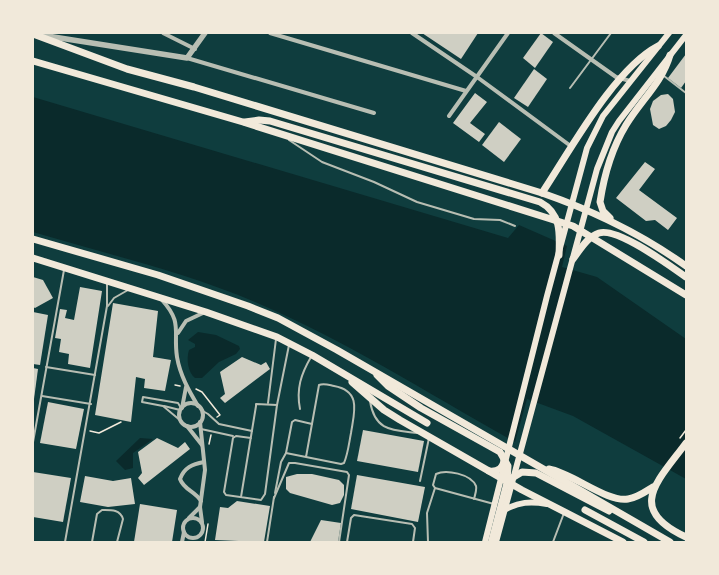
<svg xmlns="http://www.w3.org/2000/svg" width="719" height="575" font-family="Manrope,sans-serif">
<rect width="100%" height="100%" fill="#0f3d3e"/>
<g fill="#0a2a2b">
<path d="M 33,97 L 508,238 L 519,225 L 567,246 L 562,267 L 597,277 L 686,339 L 686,479 L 573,416 L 527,399 L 515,442 C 429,394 345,340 255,302 C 185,272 106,254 33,232 Z"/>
<path d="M 198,332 L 216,335 L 239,346 L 240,349 L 236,354 L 219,362 L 202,378 L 195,378 C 188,373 186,359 189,350 L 195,347 L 195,344 L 188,340 Z"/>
<polygon points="140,438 153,439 133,453 133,468 125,470 116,461"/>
</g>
<g fill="#cfcfc3">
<polygon points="422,33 478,33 461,59"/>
<polygon points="541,33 553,42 535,68 523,58"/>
<polygon points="686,54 686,81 681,88 668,78"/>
<polygon points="534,69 547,79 528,107 514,98"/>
<polygon points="475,93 487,102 470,123 485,134 479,142 453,123"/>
<polygon points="668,94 673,99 675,112 671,120 666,126 659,129 653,125 650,109 653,101 661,95"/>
<polygon points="499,122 521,139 504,162 482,145"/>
<polygon points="645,162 655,169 639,190 677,218 668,230 655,220 646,221 616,198"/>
<polygon points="33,277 43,280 53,298 35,308 33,307"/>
<polygon points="80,287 102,291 90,368 68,364 69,354 59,352 61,339 55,338 60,309 67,310 65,318 74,320"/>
<polygon points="113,303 158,311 153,357 171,360 165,391 144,388 145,379 136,377 131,422 95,415"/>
<polygon points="33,312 48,315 40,365 33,364"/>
<polygon points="242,357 261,365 266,362 270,369 225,403 220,398 225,394 220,372"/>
<polygon points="33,368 38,369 34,399 33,399"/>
<polygon points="48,402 84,409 76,449 40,443"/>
<polygon points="363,430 424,441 418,472 357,461"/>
<polygon points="157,438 178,448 185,442 190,449 144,485 138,478 142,473 138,452"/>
<polygon points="33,472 71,478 63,522 33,517"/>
<polygon points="297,474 312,474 339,480 344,485 344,495 340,503 332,505 290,493 286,489 286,477"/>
<polygon points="357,475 425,487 418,522 351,509"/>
<polygon points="85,476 113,481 131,478 135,504 108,507 80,502"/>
<polygon points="237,501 270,506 264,542 215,540 220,507 228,508"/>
<polygon points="140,504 177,510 172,542 134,542"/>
<polygon points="321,520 341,523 338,542 310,542"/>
</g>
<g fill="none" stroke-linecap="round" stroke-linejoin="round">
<g stroke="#f1e9da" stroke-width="1.5">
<polyline points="175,385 180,386"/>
<polyline points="196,389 202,392 220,415 217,417"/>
<polyline points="90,431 99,433 121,422"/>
<polyline points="680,438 686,430"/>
<polyline points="209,444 211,435"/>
<polyline points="205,542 208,524"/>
</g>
<g stroke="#b8beb3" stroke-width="2">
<polyline points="664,76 686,93"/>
<polyline points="570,88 611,33"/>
<polyline points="289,140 322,162 374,182 417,202 474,219 500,220 515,226"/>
<polyline points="108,306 114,298 128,290"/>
<polyline points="46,367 95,375"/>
<polyline points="42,396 91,404"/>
<path d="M 370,401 C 375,432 393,430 418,433"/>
<polyline points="268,403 276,339"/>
<polyline points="277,405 289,345"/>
<polyline points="164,406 180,410"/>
<path d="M 300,409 C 296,389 301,374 311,357"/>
<polyline points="201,410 208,414 219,424 252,431"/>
<polyline points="181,421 163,406 142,402 143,397 178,403 181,408"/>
<polyline points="201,429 233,436"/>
<polyline points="33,442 64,270"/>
<path d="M 286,453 L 341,464 L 344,463 C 348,454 349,443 351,433 C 354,413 362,391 334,386 C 329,385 324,383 319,385 L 306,457"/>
<polyline points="420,481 429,438"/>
<polyline points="435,488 494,504"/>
<polyline points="275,493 281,462 286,453 292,422 295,420 312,424"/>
<polyline points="241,497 256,406 256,404 277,405 265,494 261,500 226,495 224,492 233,438 236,436 251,438"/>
<polyline points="274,498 289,463 295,463 347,472 349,475 339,542"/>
<polyline points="65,542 107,306 107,283"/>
<path d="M 92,542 L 97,514 L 102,510 C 110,510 120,509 123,519 L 117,542"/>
<polyline points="267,542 274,497"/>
<polyline points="347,542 351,518 354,515 412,524 415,528 413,542"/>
<path d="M 428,542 L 427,513 L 435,488 L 433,485 L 436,474 C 446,469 471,474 476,486 C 477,490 475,495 474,499"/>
<polyline points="553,542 564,513"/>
</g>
<g stroke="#b8beb3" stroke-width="4">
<polyline points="163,33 195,49"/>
<polyline points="270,33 466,91"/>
<polyline points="412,33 477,77 572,147"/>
<polyline points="554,33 616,77 630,81"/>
<polyline points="187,58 374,113"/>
<polyline points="449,116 508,33"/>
<path d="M 162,300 C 183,323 173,331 177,357 C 180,375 189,391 198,406"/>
<polyline points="178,333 186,321 205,312"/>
<circle cx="191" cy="415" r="12"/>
<polyline points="182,408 186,387"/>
<polyline points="200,422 205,470 200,507 202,522"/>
<polyline points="187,426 202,445"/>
<path d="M 201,501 C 195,491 184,490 180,479 C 184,468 192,464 204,462"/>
<circle cx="193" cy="528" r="10"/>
<polyline points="189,518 200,507"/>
<polyline points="182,542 184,532"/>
</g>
<polyline stroke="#b8beb3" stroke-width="5.5" points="41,35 187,58 205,33"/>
<g stroke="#f1e9da" stroke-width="6">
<path d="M 504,510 C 519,502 530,501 547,504"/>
<polyline points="485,542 547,296 587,148 603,116 669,33"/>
<polyline points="491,542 507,481"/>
<polyline points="496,542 597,169 612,132 619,121 686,35"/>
</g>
<g stroke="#f1e9da" stroke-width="7">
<path d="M 33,34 L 127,69 L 194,87 L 542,193 C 594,211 640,233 686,266"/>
<polyline points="33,61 243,122 573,226 686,295"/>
<path d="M 245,122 L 259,120 L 270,121 L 540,202 C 561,213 560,233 559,255"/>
<path d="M 542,193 C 570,151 614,69 658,46"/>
<path d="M 610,218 L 603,211 L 600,202 C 604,176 612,148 626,125 C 641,100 662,83 670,55"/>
<path d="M 573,259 C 580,250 587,237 599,233 C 618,227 670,266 686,277"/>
</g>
<g stroke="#f1e9da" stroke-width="7">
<polyline points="33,239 158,275 248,306 278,318 337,350 670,542"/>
<polyline points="33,258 206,312 277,337 312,355 427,423"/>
<polyline points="377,375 388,386 421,408 500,452 508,466 507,481"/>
<polyline points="352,382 384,410 400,420 522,490 623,542"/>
<path d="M 686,443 C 658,481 625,509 686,537"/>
<path d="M 549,469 C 572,473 608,503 628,499 C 637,498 645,492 653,487"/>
<path d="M 489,471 C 498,472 504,468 504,458"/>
<polyline points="507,481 522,472 536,473 609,511"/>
<polyline points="585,510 644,542"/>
</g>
</g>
<rect width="719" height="575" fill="none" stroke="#f1e9da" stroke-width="68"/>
</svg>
